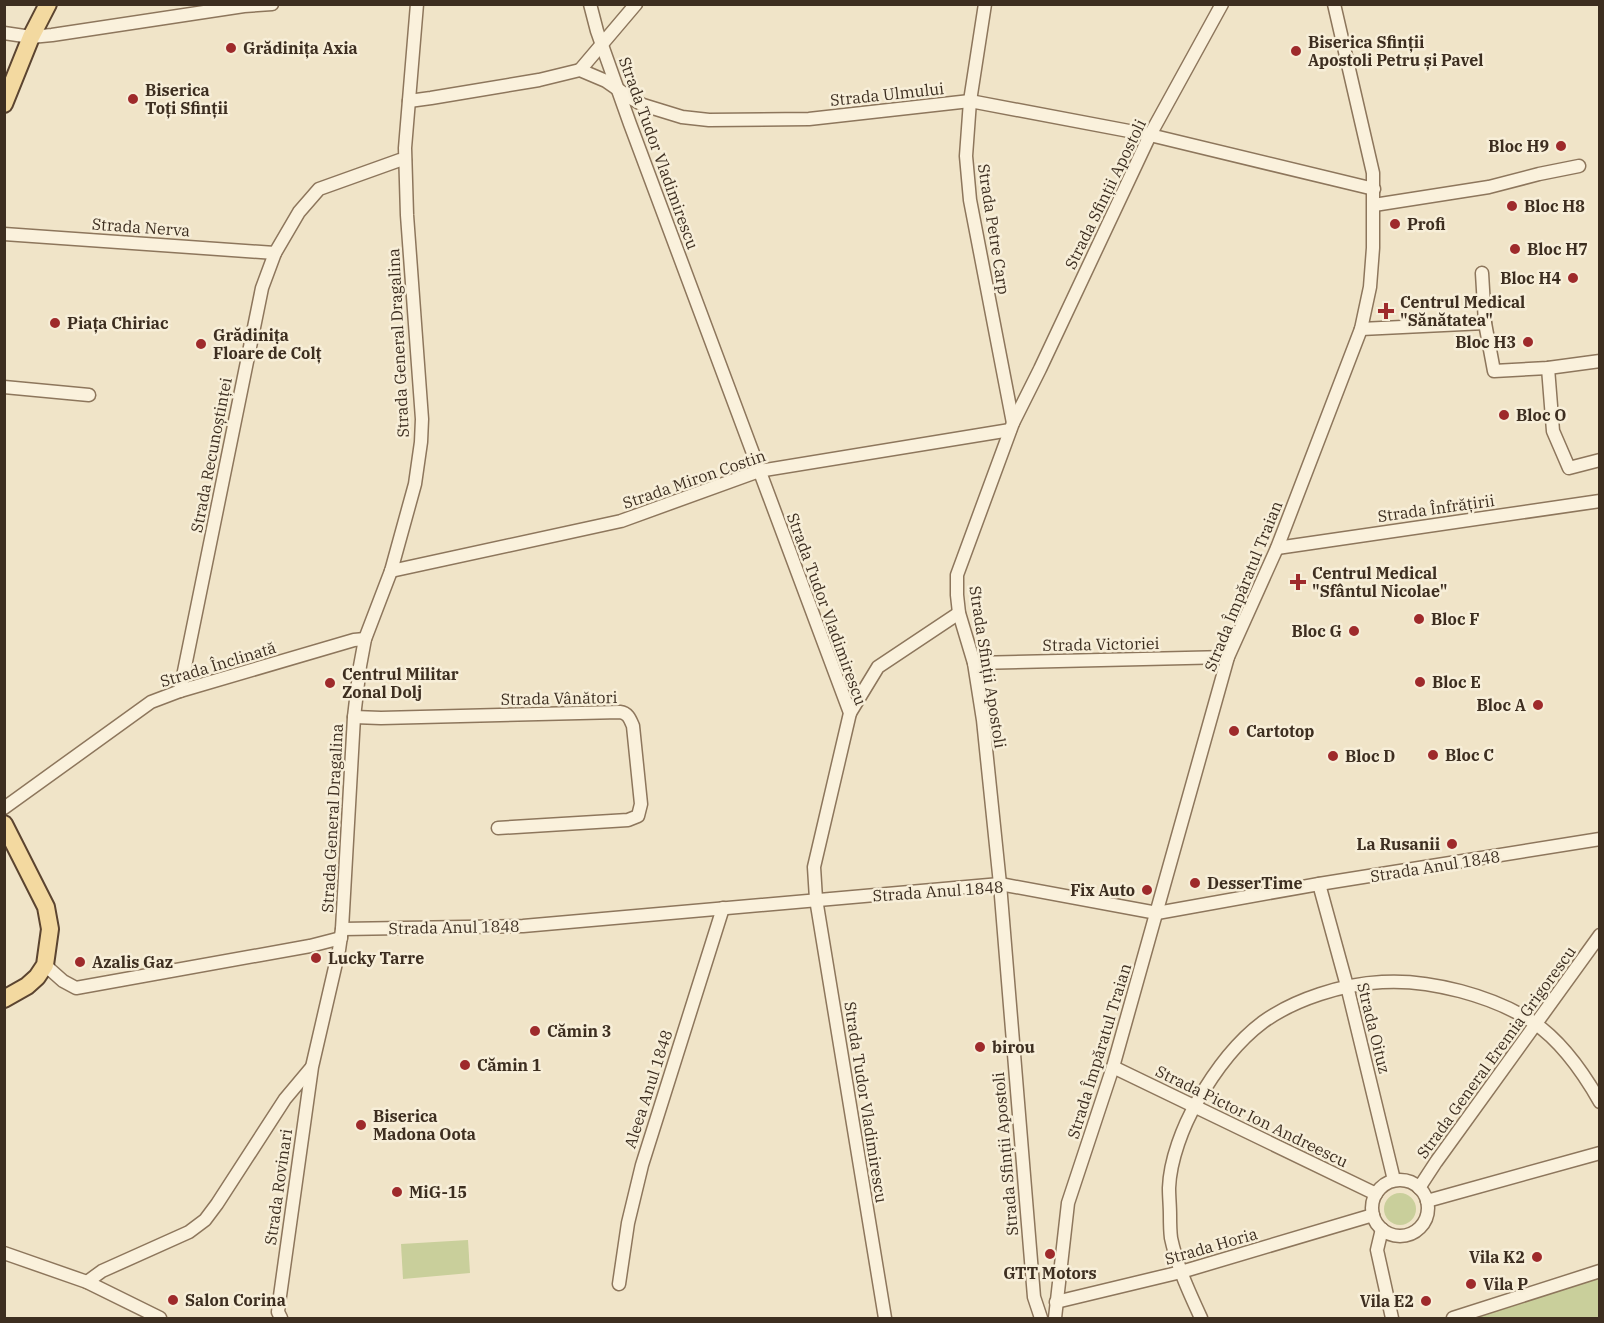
<svg xmlns="http://www.w3.org/2000/svg" width="1604" height="1323" font-family="'IBM Plex Serif',serif">
<rect width="100%" height="100%" fill="#f0e4c8"/>
<g fill="#c9cf9b">
<circle cx="1400" cy="1209" r="16"/>
<polygon points="468,1240 470,1273 403,1279 401,1244"/>
<polygon points="1599,1271 1599,1318 1453,1318"/>
</g>
<g fill="none" stroke-linecap="round" stroke-linejoin="round">
<g stroke="#8d765c" stroke-width="15">
<g id="minor">
<polyline points="590,4 597,31 630,124 850,713 814,867 816,899 885,1318"/>
<polyline points="985,4 970,101 966,156 970,200 1013,423"/>
<polyline points="4,33 31,37 52,35 244,6 272,4"/>
<polyline points="580,70 636,4"/>
<polyline points="409,101 431,98 539,80 580,70 606,81 629,97 643,105 682,117 709,120 809,119 970,101 1150,135 1374,189"/>
<polyline points="1374,205 1489,187 1539,174 1579,166"/>
<polyline points="4,234 275,253"/>
<polyline points="1482,273 1485,323 1494,371 1548,368 1600,361"/>
<polyline points="1361,329 1485,323"/>
<polyline points="1548,368 1553,431 1569,468 1600,460"/>
<polyline points="4,387 89,395"/>
<polyline points="1277,548 1600,501"/>
<polyline points="391,571 621,521 759,471 1010,430"/>
<polyline points="974,663 1228,657"/>
<polyline points="180,691 262,288 275,253 299,212 319,189 400,160 405,160"/>
<polyline points="850,713 878,667 959,613"/>
<path d="M 354,717 L 381,718 L 620,712 C 628,713 630,719 633,726 L 641,804 L 638,816 L 628,820 L 498,828"/>
<polyline points="4,808 151,702 180,691 354,640 365,639"/>
<polyline points="1319,884 1347,986 1394,1180"/>
<polyline points="342,929 523,926 1000,884 1157,913 1319,884 1600,839"/>
<polyline points="45,965 63,981 76,988 310,946 341,938"/>
<polyline points="1113,1067 1376,1194"/>
<circle cx="1400" cy="1208" r="28"/>
<polyline points="1419,1188 1436,1162 1600,935"/>
<polyline points="1427,1201 1600,1153"/>
<polyline points="1382,1229 1377,1250 1392,1318"/>
<polyline points="4,1253 87,1282 160,1318"/>
<polyline points="87,1282 102,1271 189,1232 205,1220 217,1204 285,1099 311,1068"/>
<polyline points="619,1284 628,1223 642,1165 723,908"/>
<polyline points="1056,1302 1181,1272 1373,1215"/>
<polyline points="281,1318 278,1312 279,1303 312,1067 339,950 342,929 354,717 360,666 365,639 391,571 415,484 421,442 422,419 407,215 405,148 417,4"/>
<polyline points="1041,1318 1034,1297 1000,884 983,720 974,663 959,613 957,595 957,575 1013,423 1040,369 1150,135 1222,4"/>
<polyline points="1055,1318 1068,1203 1113,1067 1228,657 1277,548 1361,329 1370,287 1373,248 1373,173 1334,4"/>
<path d="M 1201,1318 C 1189,1292 1177,1266 1171,1238 C 1170,1230 1170,1222 1170,1215 C 1170,1206 1169,1197 1169,1188 C 1170,1160 1183,1126 1197,1102 C 1214,1072 1235,1043 1263,1022 C 1295,999 1343,984 1382,982 C 1430,979 1493,996 1533,1022 C 1561,1041 1583,1072 1600,1102"/>
<polyline points="1453,1318 1600,1271"/>
</g>
</g>
<g stroke="#5b4430" stroke-width="20">
<g id="major">
<polyline points="4,104 31,37 48,4"/>
<polyline points="4,824 46,907 50,929 45,965 37,977 27,986 4,999"/>
</g>
</g>
<use href="#minor" stroke="#faf1dc" stroke-width="12"/>
<use href="#major" stroke="#f3d9a0" stroke-width="16"/>
</g>
<g fill="#9e2a2b" stroke="#f7eed8" stroke-width="2">
<circle cx="231" cy="48" r="6"/>
<circle cx="1296" cy="51" r="6"/>
<circle cx="133" cy="99" r="6"/>
<circle cx="1561" cy="146" r="6"/>
<circle cx="1512" cy="206" r="6"/>
<circle cx="1395" cy="224" r="6"/>
<circle cx="1515" cy="249" r="6"/>
<circle cx="1573" cy="278" r="6"/>
<path d="M1383 302h6v6h6v6h-6v6h-6v-6h-6v-6h6z"/>
<circle cx="55" cy="323" r="6"/>
<circle cx="1528" cy="342" r="6"/>
<circle cx="201" cy="344" r="6"/>
<circle cx="1504" cy="415" r="6"/>
<path d="M1295 573h6v6h6v6h-6v6h-6v-6h-6v-6h6z"/>
<circle cx="1419" cy="619" r="6"/>
<circle cx="1354" cy="631" r="6"/>
<circle cx="1420" cy="682" r="6"/>
<circle cx="330" cy="683" r="6"/>
<circle cx="1538" cy="705" r="6"/>
<circle cx="1234" cy="731" r="6"/>
<circle cx="1433" cy="755" r="6"/>
<circle cx="1333" cy="756" r="6"/>
<circle cx="1452" cy="844" r="6"/>
<circle cx="1195" cy="883" r="6"/>
<circle cx="1147" cy="890" r="6"/>
<circle cx="316" cy="958" r="6"/>
<circle cx="80" cy="962" r="6"/>
<circle cx="535" cy="1031" r="6"/>
<circle cx="980" cy="1047" r="6"/>
<circle cx="465" cy="1065" r="6"/>
<circle cx="361" cy="1125" r="6"/>
<circle cx="397" cy="1192" r="6"/>
<circle cx="1050" cy="1254" r="6"/>
<circle cx="1537" cy="1257" r="6"/>
<circle cx="1471" cy="1284" r="6"/>
<circle cx="173" cy="1300" r="6"/>
<circle cx="1426" cy="1301" r="6"/>
</g>
<g text-anchor="middle" dominant-baseline="central" stroke-width="5" stroke-linejoin="round" paint-order="stroke">
<g font-size="16" font-weight="bold" fill="#3d2e20" stroke="#f7eed8" text-anchor="start">
<text x="1308" y="42">Biserica Sfinții<tspan x="1308" dy="18">Apostoli Petru și Pavel</tspan></text>
<text x="243" y="48">Grădinița Axia</text>
<text x="145" y="90">Biserica<tspan x="145" dy="18">Toți Sfinții</tspan></text>
<text x="1549" y="146" text-anchor="end">Bloc H9</text>
<text x="1524" y="206">Bloc H8</text>
<text x="1407" y="224">Profi</text>
<text x="1527" y="249">Bloc H7</text>
<text x="1561" y="278" text-anchor="end">Bloc H4</text>
<text x="1400" y="302">Centrul Medical<tspan x="1400" dy="18">"Sănătatea"</tspan></text>
<text x="67" y="323">Piața Chiriac</text>
<text x="213" y="335">Grădinița<tspan x="213" dy="18">Floare de Colț</tspan></text>
<text x="1516" y="342" text-anchor="end">Bloc H3</text>
<text x="1516" y="415">Bloc O</text>
<text x="1312" y="573">Centrul Medical<tspan x="1312" dy="18">"Sfântul Nicolae"</tspan></text>
<text x="1431" y="619">Bloc F</text>
<text x="1342" y="631" text-anchor="end">Bloc G</text>
<text x="342" y="674">Centrul Militar<tspan x="342" dy="18">Zonal Dolj</tspan></text>
<text x="1432" y="682">Bloc E</text>
<text x="1526" y="705" text-anchor="end">Bloc A</text>
<text x="1246" y="731">Cartotop</text>
<text x="1445" y="755">Bloc C</text>
<text x="1345" y="756">Bloc D</text>
<text x="1440" y="844" text-anchor="end">La Rusanii</text>
<text x="1207" y="883">DesserTime</text>
<text x="1135" y="890" text-anchor="end">Fix Auto</text>
<text x="328" y="958">Lucky Tarre</text>
<text x="92" y="962">Azalis Gaz</text>
<text x="547" y="1031">Cămin 3</text>
<text x="992" y="1047">birou</text>
<text x="477" y="1065">Cămin 1</text>
<text x="373" y="1116">Biserica<tspan x="373" dy="18">Madona Oota</tspan></text>
<text x="409" y="1192">MiG-15</text>
<text x="1525" y="1257" text-anchor="end">Vila K2</text>
<text x="1050" y="1273" text-anchor="middle">GTT Motors</text>
<text x="1483" y="1284">Vila P</text>
<text x="185" y="1300">Salon Corina</text>
<text x="1414" y="1301" text-anchor="end">Vila E2</text>
</g>
<g font-size="16" fill="#3d2e20" stroke="#f7eed8">
<text transform="translate(887 94) rotate(-6)">Strada Ulmului</text>
<text transform="translate(659 153) rotate(70)">Strada Tudor Vladimirescu</text>
<text transform="translate(1105 194) rotate(-64)">Strada Sfinții Apostoli</text>
<text transform="translate(141 227) rotate(4)">Strada Nerva</text>
<text transform="translate(994 229) rotate(81)">Strada Petre Carp</text>
<text transform="translate(398 343) rotate(-93)">Strada General Dragalina</text>
<text transform="translate(211 455) rotate(-79)">Strada Recunoștinței</text>
<text transform="translate(694 479) rotate(-19)">Strada Miron Costin</text>
<text transform="translate(1436 508) rotate(-8)">Strada Înfrățirii</text>
<text transform="translate(1243 586) rotate(-68)">Strada Împăratul Traian</text>
<text transform="translate(827 609) rotate(70)">Strada Tudor Vladimirescu</text>
<text transform="translate(1101 644) rotate(-1)">Strada Victoriei</text>
<text transform="translate(218 664) rotate(-17)">Strada Înclinată</text>
<text transform="translate(988 667) rotate(81)">Strada Sfinții Apostoli</text>
<text transform="translate(559 698) rotate(-1)">Strada Vânători</text>
<text transform="translate(332 818) rotate(-87)">Strada General Dragalina</text>
<text transform="translate(1435 866) rotate(-9)">Strada Anul 1848</text>
<text transform="translate(938 891) rotate(-4)">Strada Anul 1848</text>
<text transform="translate(454 927) rotate(-1)">Strada Anul 1848</text>
<text transform="translate(1374 1028) rotate(76)">Strada Oituz</text>
<text transform="translate(1099 1051) rotate(-73)">Strada Împăratul Traian</text>
<text transform="translate(1496 1052) rotate(-54)">Strada General Eremia Grigorescu</text>
<text transform="translate(648 1089) rotate(-72)">Aleea Anul 1848</text>
<text transform="translate(866 1102) rotate(81)">Strada Tudor Vladimirescu</text>
<text transform="translate(1252 1116) rotate(26)">Strada Pictor Ion Andreescu</text>
<text transform="translate(1005 1154) rotate(-95)">Strada Sfinții Apostoli</text>
<text transform="translate(278 1187) rotate(-82)">Strada Rovinari</text>
<text transform="translate(1211 1246) rotate(-16)">Strada Horia</text>
</g>
</g>
<rect width="1604" height="1323" fill="none" stroke="#3d2e20" stroke-width="12"/>
</svg>
